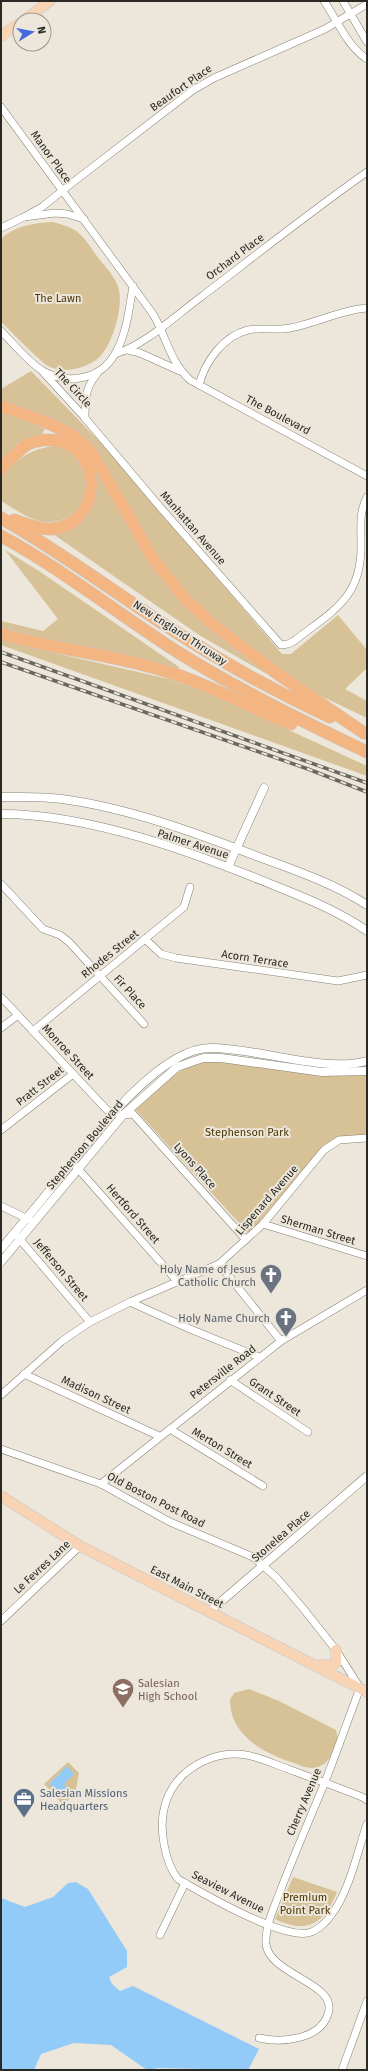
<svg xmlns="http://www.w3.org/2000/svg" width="368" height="2071" font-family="'Fira Sans',sans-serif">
<rect width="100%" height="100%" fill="#ece6db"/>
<g fill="#d7c298">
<path d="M 52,222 C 78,228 81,233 96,255 C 103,264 113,274 117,284 C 126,302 112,349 96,360 C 83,369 65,373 50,367 C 42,364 10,330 1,322 L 1,239 C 14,226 34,223 52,222 Z"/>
<path d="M 31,371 L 107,449 L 282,654 L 291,654 L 338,615 L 367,650 L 367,668 L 345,689 L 367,701 L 367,718 L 321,696 L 281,670 L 226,629 L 194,601 L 168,572 L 94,446 C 70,422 33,412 1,401 L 1,389 Z"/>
<polygon points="1,410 45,429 42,434 18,443 2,459"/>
<path d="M 52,446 C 57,447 66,448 70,451 C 73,453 75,458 77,461 C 96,485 81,523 48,522 C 31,522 15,509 1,501 L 1,476 C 19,458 27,451 52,446 Z"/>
<polygon points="93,462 165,583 268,670 267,674 199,635 50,532 82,520"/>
<polygon points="5,550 39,571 179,667 178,671 1,628 1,621 43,631 58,619"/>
<polygon points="1,638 37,649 169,679 206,692 367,766 367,776 1,645"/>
<path d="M 204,1062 C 258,1062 312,1078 367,1074 L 367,1136 L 337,1138 L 324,1145 L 249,1234 L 133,1107 C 156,1088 175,1069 204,1062 Z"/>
<path d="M 249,1689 L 279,1701 L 336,1730 L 338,1739 C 335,1750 330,1763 318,1767 C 309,1770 302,1766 294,1763 C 264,1754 230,1735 230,1700 L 234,1693 Z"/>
<polygon points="68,1762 79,1773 75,1794 63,1805 44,1784"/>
<path d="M 293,1877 L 337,1892 C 324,1923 308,1935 275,1919 Z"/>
</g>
<g fill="#92caf8">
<polygon points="67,1766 74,1774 64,1784 69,1792 62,1798 49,1784"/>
<polygon points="76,1882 88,1889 127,1951 127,1967 109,1977 112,1984 120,1991 133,1986 259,2049 248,2070 158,2068 147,2070 111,2045 74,2043 41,2054 34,2070 1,2070 1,1898 25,1907 53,1897 68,1883"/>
</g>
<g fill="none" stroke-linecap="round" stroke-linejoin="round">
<g stroke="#868176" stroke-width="8">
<g id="minor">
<path d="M 324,1 C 337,20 347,46 367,59"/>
<polyline points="343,1 367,42"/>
<path d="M 1,107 L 153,314 C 167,338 169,360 190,380 L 367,476"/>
<polyline points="24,217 42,207 72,183 193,90 214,78 325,29 367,4"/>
<polyline points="1,228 24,217 55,213 67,214 84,219"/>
<path d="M 1,331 C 13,343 29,363 43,371 C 68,385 100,380 115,354 C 127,333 129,309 133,286"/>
<polyline points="128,350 140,353 180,371"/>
<path d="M 115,354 C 145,345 175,316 201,297 C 256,255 310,212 367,172"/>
<path d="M 42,371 L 85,418 L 160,507 L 281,645 L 288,644 L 294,641 C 332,611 362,599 361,544 C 361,528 359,512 367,497"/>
<path d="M 199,385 C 205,362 223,336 248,330 C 261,327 276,331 290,328 C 317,323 340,310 367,308"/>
<path d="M 85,418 C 85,400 85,388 97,374"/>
<polyline points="1,884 43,929 60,935 69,942 144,1024"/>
<polyline points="145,939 161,954 176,958 338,981 367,975"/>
<polyline points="1,997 107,1110 123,1115 133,1114 246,1240"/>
<polyline points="1,1028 18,1015"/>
<polyline points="33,1031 184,907 190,887"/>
<polyline points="1,1130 73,1074"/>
<polyline points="73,1163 177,1281"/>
<polyline points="1,1206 30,1220"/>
<polyline points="263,1224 367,1256"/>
<polyline points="17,1236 90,1322"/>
<polyline points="219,1264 281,1341"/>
<polyline points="130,1302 190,1329 259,1357"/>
<polyline points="24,1374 159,1436"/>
<polyline points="230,1380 308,1432"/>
<polyline points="1,1395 62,1341 90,1322 130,1302 219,1264 263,1224 324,1150 339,1140 367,1138"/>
<polyline points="170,1429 263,1486"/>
<path d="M 1,1449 L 101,1484 L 170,1522 L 253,1557 L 277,1578 L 302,1607 L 336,1650 L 360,1688 C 348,1720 337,1751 325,1782 C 310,1818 295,1853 281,1889 C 275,1906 265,1925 266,1944 C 269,1975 339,1983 328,2014 C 320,2040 281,2043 259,2038"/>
<polyline points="101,1484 281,1341 367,1290"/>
<polyline points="1,1621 80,1546"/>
<path d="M 367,1800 L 362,1797 C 337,1787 312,1778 288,1769 C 271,1763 253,1754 235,1754 C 216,1754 200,1761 185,1773 C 174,1783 167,1795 164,1809 C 159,1829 165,1863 178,1879 C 204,1894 279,1938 308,1933 C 317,1931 327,1922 332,1914 C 350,1889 357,1853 367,1824"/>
<polyline points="160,1935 185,1883"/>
<polyline points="342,2070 367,2001"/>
</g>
</g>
<g stroke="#868176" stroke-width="9">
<g id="tertiary">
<path d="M 1,797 C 21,797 42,796 62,799 C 129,808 196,833 259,857 C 295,870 335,884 367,905"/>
<path d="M 1,814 C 91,814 195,853 278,887 C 308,899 340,912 367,931"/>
<polyline points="228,867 264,788"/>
<path d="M 1,1249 C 20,1226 39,1204 57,1181 C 88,1143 158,1047 211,1048 C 258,1048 324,1073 367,1061"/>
<polyline points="1,1262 123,1115 177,1067 203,1058 221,1058 322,1072 367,1071"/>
<polyline points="209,1612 367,1476"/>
</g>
</g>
<g stroke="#c8c7c6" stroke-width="11">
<g id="primary">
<polyline points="24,20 50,1"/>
<polyline points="1,36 20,23"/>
<polyline points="1,1496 80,1546 367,1692"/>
<polyline points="318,1665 333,1665 336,1663 336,1650"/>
</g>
</g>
<g stroke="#c8c7c6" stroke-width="13">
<g id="motorway">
<path d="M 1,406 C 30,417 74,428 92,453 L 154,560 L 186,600 L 211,623 L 275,672 L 364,733"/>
<path d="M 1,469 C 9,460 18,450 28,444 C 37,440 49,439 58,441 C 106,453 100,527 50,529 C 38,529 26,524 14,520"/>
<path d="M 1,518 C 63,553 119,596 179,634 C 227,665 278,693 330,717"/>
<path d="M 1,536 C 62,569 117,613 176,651 C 237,689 302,721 367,752"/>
<path d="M 1,634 C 54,649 109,654 162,670 C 207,683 247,707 291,724"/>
</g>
</g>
<use href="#minor" stroke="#fff" stroke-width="7"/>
<use href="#tertiary" stroke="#fff" stroke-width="8"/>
<use href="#primary" stroke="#f8d3b4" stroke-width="10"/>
<use href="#motorway" stroke="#f3b582" stroke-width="12"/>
<g stroke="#6a6760" stroke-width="3.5">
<g id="rail">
<polyline points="1,652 367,783"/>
<polyline points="1,662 308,769 367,792"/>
</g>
</g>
<use href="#rail" stroke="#ece6db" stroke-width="2" stroke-dasharray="6" stroke-linecap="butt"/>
</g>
<defs>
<g id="church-pin" transform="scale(1.15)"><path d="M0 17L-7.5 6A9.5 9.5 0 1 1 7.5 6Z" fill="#6b7280" stroke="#ece6db"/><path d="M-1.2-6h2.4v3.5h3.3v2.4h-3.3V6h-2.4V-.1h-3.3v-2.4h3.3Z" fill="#fff"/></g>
<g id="school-pin" transform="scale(1.15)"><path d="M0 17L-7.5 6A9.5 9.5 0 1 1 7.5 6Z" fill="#8d6e63" stroke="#ece6db"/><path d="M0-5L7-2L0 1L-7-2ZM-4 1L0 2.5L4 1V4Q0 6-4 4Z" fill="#fff"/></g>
<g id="office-pin" transform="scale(1.15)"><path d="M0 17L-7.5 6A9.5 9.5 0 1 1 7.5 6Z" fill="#5c6f8a" stroke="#ece6db"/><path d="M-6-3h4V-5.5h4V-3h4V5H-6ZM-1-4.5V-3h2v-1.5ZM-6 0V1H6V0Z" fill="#fff"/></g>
</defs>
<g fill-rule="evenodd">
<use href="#church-pin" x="271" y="1275"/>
<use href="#church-pin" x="286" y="1318"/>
<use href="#school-pin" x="123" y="1689"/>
<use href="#office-pin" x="24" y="1799"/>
</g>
<g text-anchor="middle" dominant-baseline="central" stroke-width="4" stroke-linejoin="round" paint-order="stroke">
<g font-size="11" fill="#2b2924" stroke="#ece6db">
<text transform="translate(181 88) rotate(-35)">Beaufort Place</text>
<text transform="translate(51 157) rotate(54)">Manor Place</text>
<text transform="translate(235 257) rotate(-37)">Orchard Place</text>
<text transform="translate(73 388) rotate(47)">The Circle</text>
<text transform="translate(278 415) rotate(28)">The Boulevard</text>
<text transform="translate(193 528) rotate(49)">Manhattan Avenue</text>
<text transform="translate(180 633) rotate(33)">New England Thruway</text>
<text transform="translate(193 844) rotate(18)">Palmer Avenue</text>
<text transform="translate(110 954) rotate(-39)">Rhodes Street</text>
<text transform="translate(255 959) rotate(9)">Acorn Terrace</text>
<text transform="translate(130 992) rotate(47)">Fir Place</text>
<text transform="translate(68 1052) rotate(47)">Monroe Street</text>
<text transform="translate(40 1086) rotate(-38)">Pratt Street</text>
<text transform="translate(85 1145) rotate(-50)">Stephenson Boulevard</text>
<text transform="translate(195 1166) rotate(48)">Lyons Place</text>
<text transform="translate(267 1200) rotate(-49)">Lispenard Avenue</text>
<text transform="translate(133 1214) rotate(49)">Hertford Street</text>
<text transform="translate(318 1230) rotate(17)">Sherman Street</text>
<text transform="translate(61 1270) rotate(50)">Jefferson Street</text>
<text transform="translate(223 1372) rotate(-38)">Petersville Road</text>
<text transform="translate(96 1395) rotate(25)">Madison Street</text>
<text transform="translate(275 1397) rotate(34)">Grant Street</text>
<text transform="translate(222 1448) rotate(31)">Merton Street</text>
<text transform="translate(156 1500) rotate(27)">Old Boston Post Road</text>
<text transform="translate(281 1536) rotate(-41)">Stonelea Place</text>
<text transform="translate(42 1567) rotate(-43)">Le Fevres Lane</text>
<text transform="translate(187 1587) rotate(27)">East Main Street</text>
<text transform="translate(304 1802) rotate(-67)">Cherry Avenue</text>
<text transform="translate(228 1892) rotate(27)">Seaview Avenue</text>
</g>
<g font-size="11" fill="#4d3803" stroke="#ece6db">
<text x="58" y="298">The Lawn</text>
<text x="247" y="1132">Stephenson Park</text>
<text x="305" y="1897">Premium<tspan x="305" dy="13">Point Park</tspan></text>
</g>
<g font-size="11" fill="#5b616d" stroke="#ece6db" text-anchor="end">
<text x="256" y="1269">Holy Name of Jesus<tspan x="256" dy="13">Catholic Church</tspan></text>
<text x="270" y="1318">Holy Name Church</text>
</g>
<g font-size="11" fill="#785e54" stroke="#ece6db" text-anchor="start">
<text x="138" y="1683">Salesian<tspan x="138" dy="13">High School</tspan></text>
</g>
<g font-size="11" fill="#4e5e75" stroke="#ece6db" text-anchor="start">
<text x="40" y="1793">Salesian Missions<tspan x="40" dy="13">Headquarters</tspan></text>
</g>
</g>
<rect width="368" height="2071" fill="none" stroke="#2b2924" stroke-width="4"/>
<g transform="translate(32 32) rotate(79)"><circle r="19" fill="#ece6db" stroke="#9f9a92"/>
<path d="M0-3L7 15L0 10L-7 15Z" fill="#446bdd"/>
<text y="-6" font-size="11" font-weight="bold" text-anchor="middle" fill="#2b2924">N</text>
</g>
</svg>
